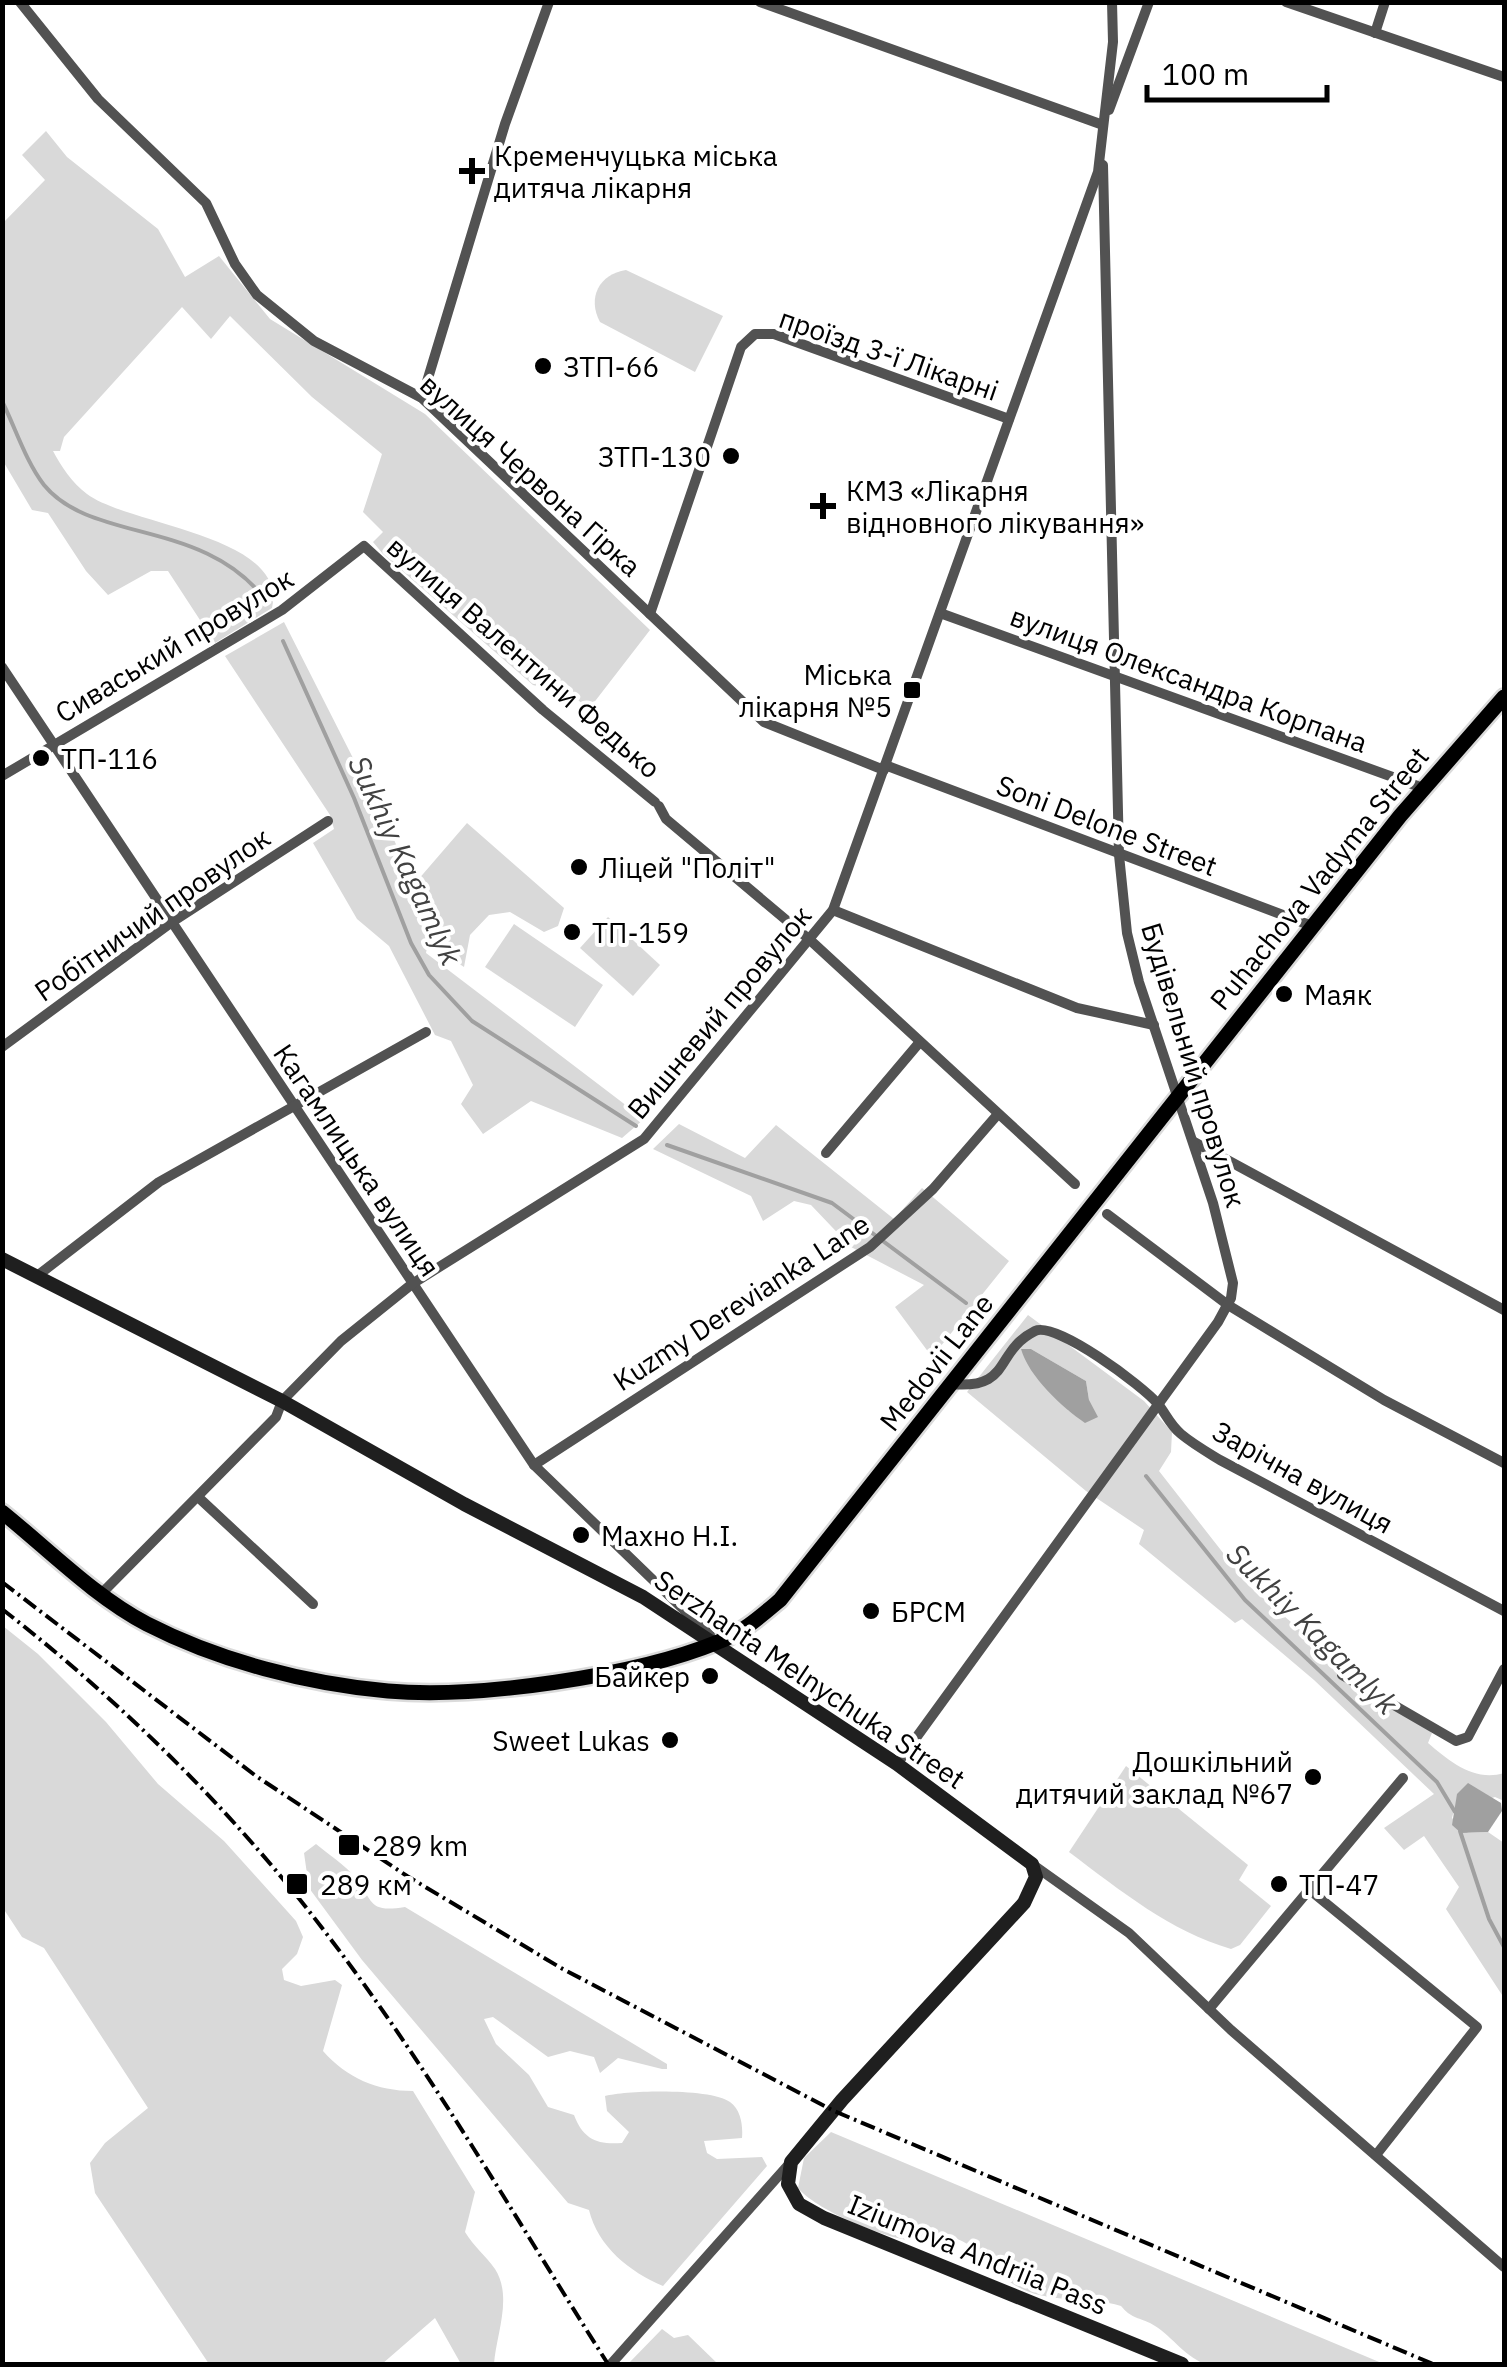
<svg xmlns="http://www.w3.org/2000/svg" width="1507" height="2367" font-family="'IBM Plex Sans',sans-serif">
<rect width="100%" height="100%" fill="#fff"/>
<g fill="#d9d9d9" fill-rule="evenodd">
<path d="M 46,131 L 67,157 L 158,229 L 185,277 L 219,256 L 270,319 L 425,414 L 650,630 L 589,709 L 573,696 L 533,685 L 383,554 L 373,542 L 383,532 L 363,512 L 382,454 L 312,397 L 230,316 L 211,339 L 182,307 L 64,437 L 60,451 L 53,451 C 61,466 72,483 87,494 C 130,526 288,535 272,608 L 215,643 L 168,571 L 151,571 L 108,595 L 86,571 L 48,513 L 32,510 L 3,461 L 3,223 L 45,180 L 22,155 Z"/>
<path d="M 626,270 L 723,316 L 695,372 L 600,322 C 587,298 599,274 626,270 Z"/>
<polygon points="284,622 392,835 431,926 426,953 644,1119 622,1138 531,1101 483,1134 461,1104 473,1085 451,1041 435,1035 389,946 357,919 313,843 334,829 330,815 225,656"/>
<polygon points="467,823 564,908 558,926 544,932 510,912 489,915 470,935 464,967 431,945 435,926 417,881"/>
<polygon points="608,917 660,965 633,996 580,948"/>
<polygon points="514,924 603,985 575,1027 485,967"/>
<polygon points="679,1124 745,1158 776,1125 894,1219 922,1188 1009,1261 932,1357 895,1307 924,1285 851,1247 811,1205 794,1201 763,1221 751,1196 653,1149"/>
<path d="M 1028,1315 L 1144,1401 L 1172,1432 L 1171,1452 L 1159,1471 L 1249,1586 L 1333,1658 L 1432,1733 L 1428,1743 C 1449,1761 1474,1782 1504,1773 L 1504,1801 L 1495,1797 L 1454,1810 L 1452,1818 L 1468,1833 L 1488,1832 L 1504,1843 L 1504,1998 L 1446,1909 L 1459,1887 L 1424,1836 L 1404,1850 L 1384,1828 L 1434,1794 L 1314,1680 L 1242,1619 L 1235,1623 L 1139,1544 L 1144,1530 L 1086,1491 L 967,1392 ZM 1031,1349 L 1086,1381 L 1089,1400 L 1069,1411 Z"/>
<path d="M 3,1626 L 38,1654 L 106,1722 L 158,1784 L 224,1841 L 296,1921 L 303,1937 L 297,1954 L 282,1969 L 284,1980 L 301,1986 L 335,1980 L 342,1985 L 323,2051 C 347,2078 377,2091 413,2091 L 475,2192 L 465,2232 C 474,2247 486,2256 495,2269 C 513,2297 496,2335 494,2364 L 461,2364 L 435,2318 L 382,2364 L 209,2364 L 95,2193 L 90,2163 L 105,2143 L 148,2108 L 44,1948 L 22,1937 L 3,1908 Z"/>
<path d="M 1126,1766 L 1248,1865 L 1239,1880 L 1271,1906 L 1240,1945 L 1231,1949 C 1170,1931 1121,1891 1069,1852 Z"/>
<path d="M 316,1844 C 328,1854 345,1865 355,1877 C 374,1901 367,1913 405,1907 L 667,2064 L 667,2069 L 662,2069 L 618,2058 L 600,2073 L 594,2057 L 570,2051 L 548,2057 L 493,2017 L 484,2019 L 496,2044 L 529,2075 L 548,2107 L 574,2115 C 583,2139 597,2145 622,2143 L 629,2132 L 607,2111 L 605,2096 C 627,2090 712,2088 730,2102 C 741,2110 743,2125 742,2138 L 704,2141 L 707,2153 L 717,2159 L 762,2157 L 767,2166 L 663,2286 C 630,2272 598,2247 589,2210 L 568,2203 L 362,1960 L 309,1888 L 304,1853 Z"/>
<path d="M 831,2132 L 1384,2364 L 1205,2364 C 1182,2355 1171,2334 1150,2323 C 1137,2317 1131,2318 1121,2306 C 1088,2296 1055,2304 1022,2289 C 992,2275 980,2242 947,2236 C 935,2234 922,2241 909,2240 C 881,2237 815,2209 798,2188 L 804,2158 Z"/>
<polygon points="662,2329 674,2338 688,2335 718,2364 628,2364"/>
</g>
<g fill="#a0a0a0">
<path d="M 1021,1349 L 1031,1349 L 1086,1381 L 1089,1400 L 1098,1417 L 1085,1423 C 1062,1407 1029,1377 1021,1349 Z"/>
<polygon points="1468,1783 1501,1803 1502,1811 1488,1832 1461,1833 1452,1825 1457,1794"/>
</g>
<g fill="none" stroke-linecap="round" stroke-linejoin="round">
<g stroke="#a0a0a0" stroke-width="4">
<path d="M 2,401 C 15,427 26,462 44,485 C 92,544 206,518 267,602"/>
<polyline points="283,641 354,798 411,943 429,975 472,1021 636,1126"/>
<polyline points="667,1145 832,1203 966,1303"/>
<polyline points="1146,1476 1245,1600 1437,1782 1455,1812"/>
<polyline points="1460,1831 1489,1919 1504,1947"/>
</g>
<g stroke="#dbdbdb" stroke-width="20">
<path id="primary" d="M 2,1512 C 48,1549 95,1597 147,1624 C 219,1661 308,1684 388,1691 C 477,1699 635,1676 718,1642 C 742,1633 761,1616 780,1600 L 1400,816 L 1504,697"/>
</g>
<g stroke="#525252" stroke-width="10">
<polyline points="20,2 98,99 206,203 235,264 257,295 314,341 422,398 764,722 884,770"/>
<polyline points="760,2 1103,125"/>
<polyline points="1286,2 1504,77"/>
<polyline points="1375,33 1385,2"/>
<polyline points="1109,110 1149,2"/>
<polyline points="422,398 505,124 549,2"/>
<polyline points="940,613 1423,788"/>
<polyline points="650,614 741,347 755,334 774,334 1009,419"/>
<polyline points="2,667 534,1465 710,1635"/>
<polyline points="885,765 1312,926"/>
<polyline points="2,776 282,610 364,546 543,710 655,802"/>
<polyline points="659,806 666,819 810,940 1075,1184"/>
<polyline points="833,910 1077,1008 1154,1025"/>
<polyline points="2,1047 172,922 328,821"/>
<polyline points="1194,1142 1504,1310"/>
<polyline points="826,1153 919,1043"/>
<polyline points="1107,1214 1228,1305 1384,1400 1504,1463"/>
<polyline points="37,1276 159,1182 426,1032"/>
<path d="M 950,1384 C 1013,1390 993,1352 1035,1331 C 1056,1321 1143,1386 1158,1404 C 1166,1414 1170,1425 1181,1434 C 1193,1444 1207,1452 1220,1460 L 1504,1611"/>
<polyline points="534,1465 870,1247 933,1189 998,1114"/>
<polyline points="198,1497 313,1604"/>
<polyline points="103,1592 276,1417 282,1401 341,1341 412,1284 644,1139 833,910 1098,172 1113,42 1112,2"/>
<polyline points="1342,1675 1456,1741 1468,1737 1504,1669"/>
<polyline points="897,1764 1218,1322 1231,1298 1233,1283 1213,1203 1139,982 1127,933 1119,855 1103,165"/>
<polyline points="1032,1864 1129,1933 1231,2030 1504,2267"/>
<polyline points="1311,1891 1477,2027 1376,2155"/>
<polyline points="1209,2009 1403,1778"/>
<polyline points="611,2364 790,2163"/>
</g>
<polyline stroke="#1f1f1f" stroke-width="14" points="2,1259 282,1401 464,1504 643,1597 897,1764 1032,1864 1036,1877 1024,1903 842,2100 791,2162 788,2184 799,2204 824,2218 1182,2364"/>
<use href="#primary" stroke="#000" stroke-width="15"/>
<g stroke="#000" stroke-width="4" stroke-dasharray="15 5 2.5 5" stroke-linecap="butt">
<polyline points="2,1582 256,1776 407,1876 561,1968 834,2111 1433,2364"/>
<path d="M 2,1609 C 124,1704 236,1814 329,1937 C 432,2072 517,2221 608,2364"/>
</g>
</g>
<g fill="#000" stroke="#fff" stroke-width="4">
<path d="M467 156h10v10h10v10h-10v10h-10v-10h-10v-10h10z"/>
<circle cx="543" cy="366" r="10"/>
<circle cx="731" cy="456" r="10"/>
<path d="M818 491h10v10h10v10h-10v10h-10v-10h-10v-10h10z"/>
<rect x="902" y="680" width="20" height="20" rx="5"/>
<circle cx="41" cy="758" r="10"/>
<circle cx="579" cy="867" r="10"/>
<circle cx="572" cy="932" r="10"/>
<circle cx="1284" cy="994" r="10"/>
<circle cx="581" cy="1535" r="10"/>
<circle cx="871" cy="1611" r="10"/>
<circle cx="710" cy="1676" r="10"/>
<circle cx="670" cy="1740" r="10"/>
<circle cx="1313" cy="1777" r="10"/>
<rect x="337" y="1833" width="24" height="24" rx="5"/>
<rect x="285" y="1872" width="24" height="24" rx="5"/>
<circle cx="1279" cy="1884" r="10"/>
</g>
<g text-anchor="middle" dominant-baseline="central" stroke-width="8" stroke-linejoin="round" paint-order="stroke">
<g font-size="28" fill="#000" stroke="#fff" text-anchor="start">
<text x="494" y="155">Кременчуцька міська<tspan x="494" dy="32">дитяча лікарня</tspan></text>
<text x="563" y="366">ЗТП-66</text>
<text x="711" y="456" text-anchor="end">ЗТП-130</text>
<text x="846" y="490">КМЗ «Лікарня<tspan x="846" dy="32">відновного лікування»</tspan></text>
<text x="892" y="674" text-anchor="end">Міська<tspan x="892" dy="32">лікарня №5</tspan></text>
<text x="61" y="758">ТП-116</text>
<text x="599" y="867">Ліцей "Політ"</text>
<text x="592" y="932">ТП-159</text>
<text x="1304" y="994">Маяк</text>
<text x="601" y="1535">Махно Н.І.</text>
<text x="891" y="1611">БРСМ</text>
<text x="690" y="1676" text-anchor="end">Байкер</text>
<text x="650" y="1740" text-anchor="end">Sweet Lukas</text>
<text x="1293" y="1761" text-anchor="end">Дошкільний<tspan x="1293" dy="32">дитячий заклад №67</tspan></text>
<text x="372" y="1845">289 km</text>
<text x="320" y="1884">289 км</text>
<text x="1299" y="1884">ТП-47</text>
</g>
<g font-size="28" fill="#000" stroke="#fff">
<text transform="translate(889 354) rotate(19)">проїзд 3-ї Лікарні</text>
<text transform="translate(531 475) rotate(42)">вулиця Червона Гірка</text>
<text transform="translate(174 645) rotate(-31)">Сиваський провулок</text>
<text transform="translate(524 657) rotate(41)">вулиця Валентини Федько</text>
<text transform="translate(1189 679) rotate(20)">вулиця Олександра Корпана</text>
<text transform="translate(1107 825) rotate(21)">Soni Delone Street</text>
<text transform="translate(1319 878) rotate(-51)">Puhachova Vadyma Street</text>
<text transform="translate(152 914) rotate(-35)">Робітничий провулок</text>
<text transform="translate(719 1012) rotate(-50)">Вишневий провулок</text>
<text transform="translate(1194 1065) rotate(73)">Будівельний провулок</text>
<text transform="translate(357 1160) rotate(56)">Кагамлицька вулиця</text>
<text transform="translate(741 1302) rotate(-33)">Kuzmy Derevianka Lane</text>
<text transform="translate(936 1362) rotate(-52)">Medovii Lane</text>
<text transform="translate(1303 1477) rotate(29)">Зарічна вулиця</text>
<text transform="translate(810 1679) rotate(34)">Serzhanta Melnychuka Street</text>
<text transform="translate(978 2254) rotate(22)">Iziumova Andriia Pass</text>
</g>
<g font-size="30" font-style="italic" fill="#414141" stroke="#fff">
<text transform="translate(406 860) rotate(65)">Sukhiy Kagamlyk</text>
<text transform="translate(1313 1628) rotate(45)">Sukhiy Kagamlyk</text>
</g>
</g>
<rect width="1507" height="2367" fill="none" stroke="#000000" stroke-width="10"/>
<path d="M1147 85v15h180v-15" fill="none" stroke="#000000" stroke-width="5"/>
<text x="1162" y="85" font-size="30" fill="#000000" stroke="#ffffff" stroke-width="8" paint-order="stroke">100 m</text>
</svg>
